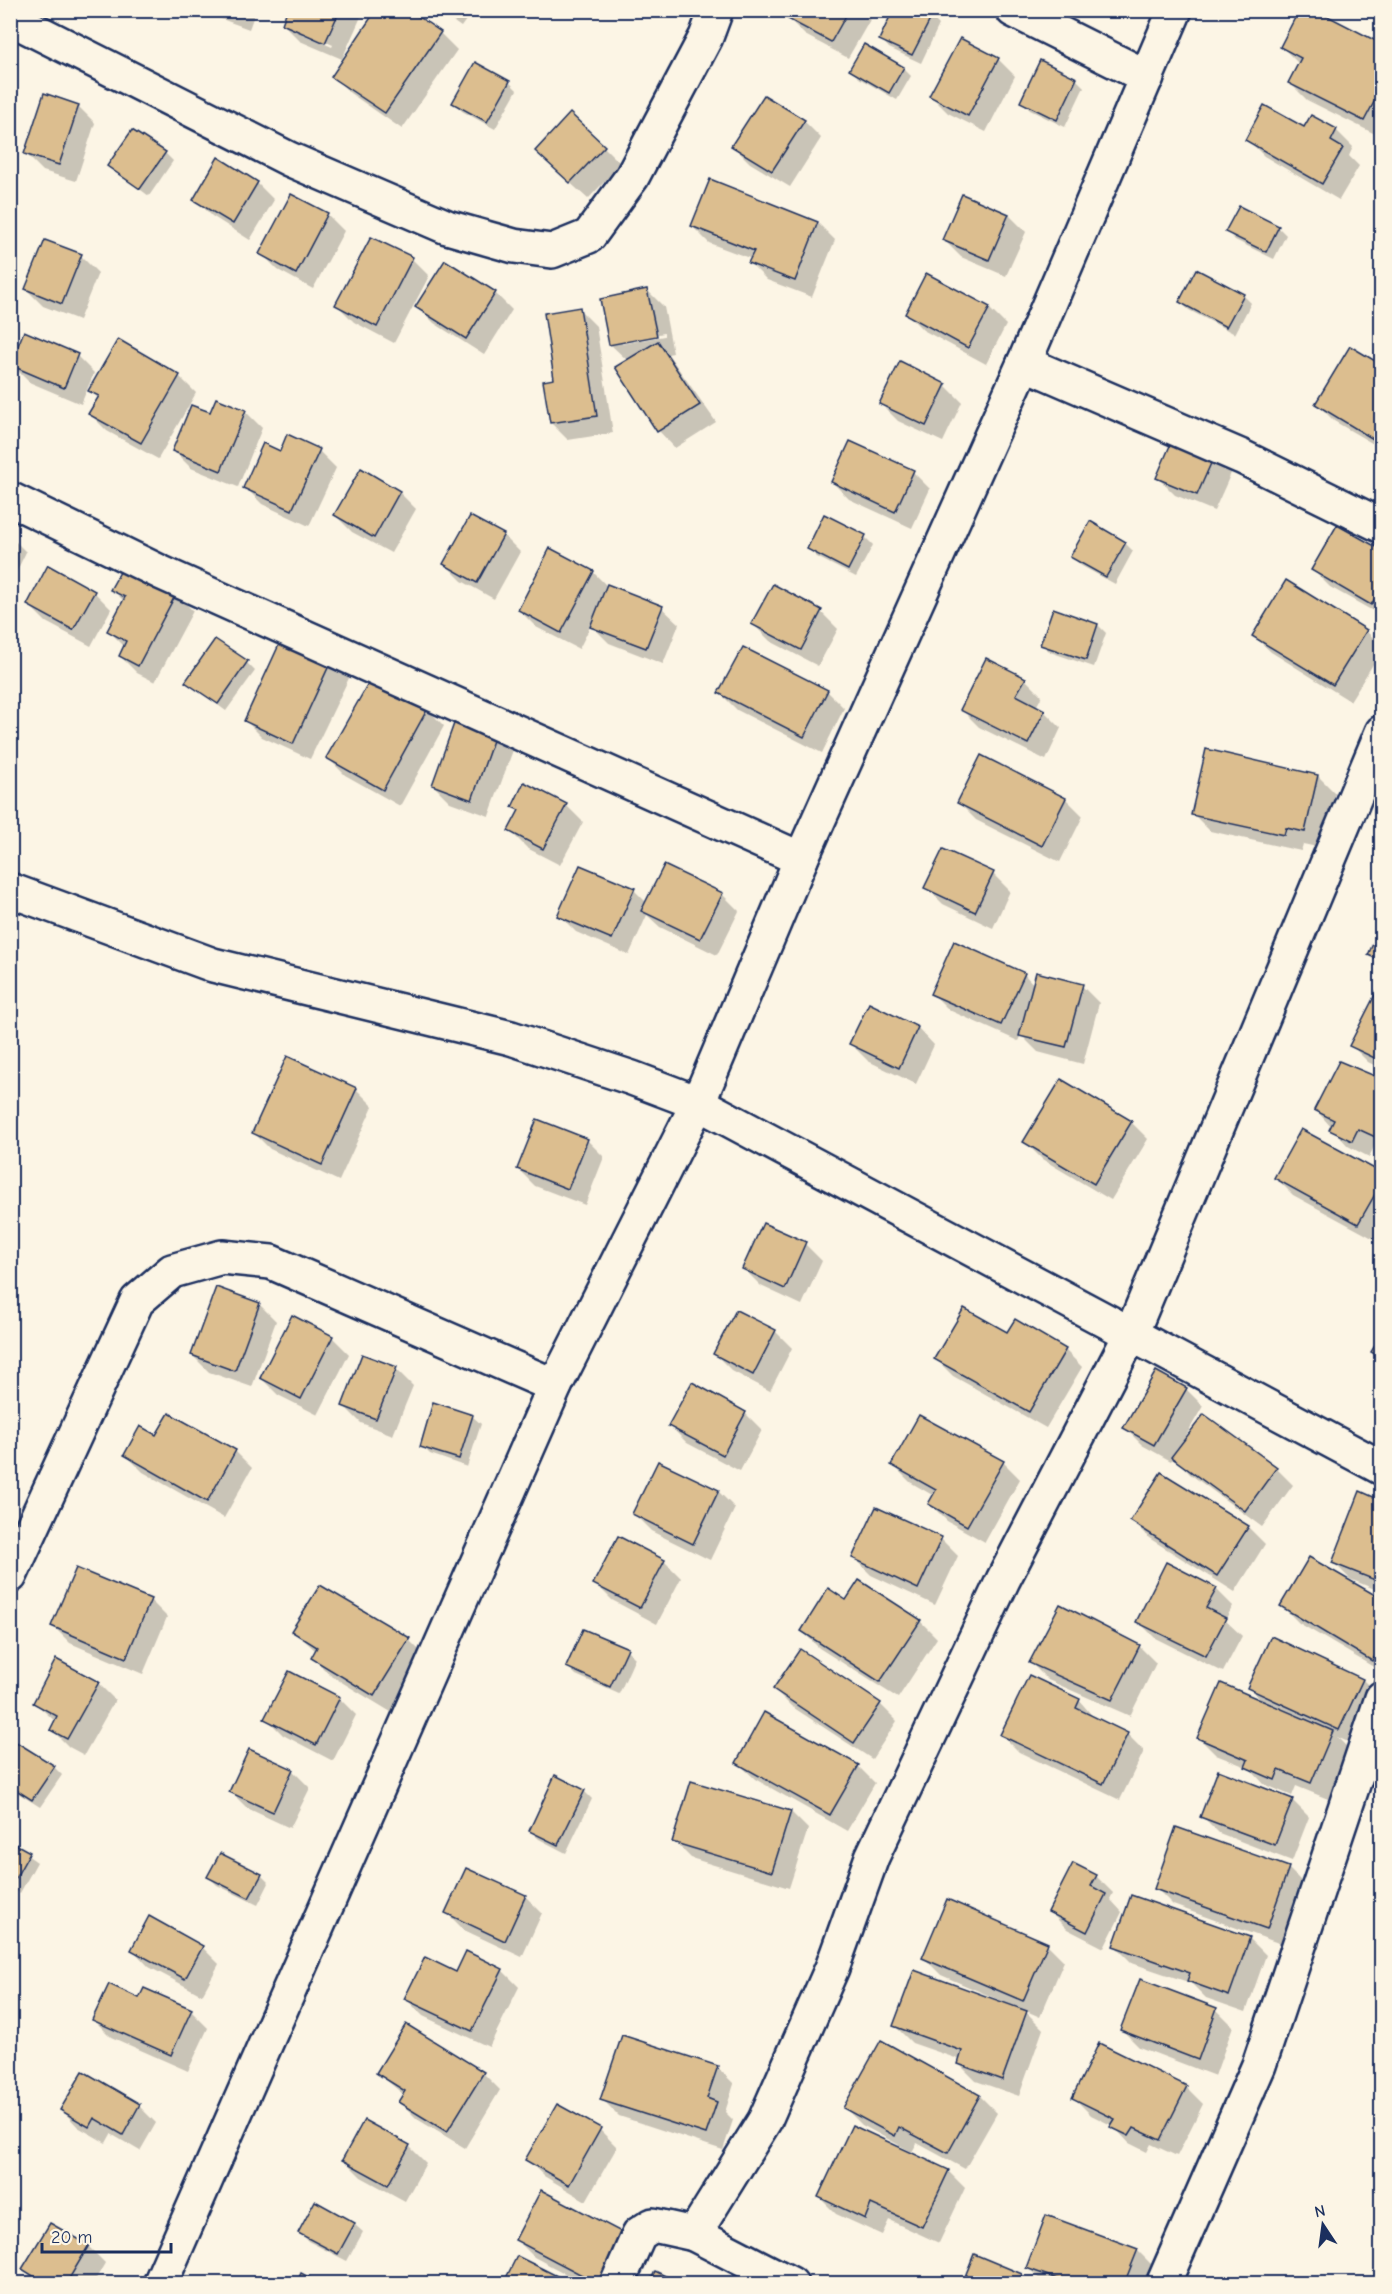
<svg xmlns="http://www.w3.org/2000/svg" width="1392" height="2294" font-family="'Comic Neue',sans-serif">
<rect width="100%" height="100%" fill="#fcf5e5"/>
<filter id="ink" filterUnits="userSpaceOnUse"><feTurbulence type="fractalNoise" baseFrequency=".0167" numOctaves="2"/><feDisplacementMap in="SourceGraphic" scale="12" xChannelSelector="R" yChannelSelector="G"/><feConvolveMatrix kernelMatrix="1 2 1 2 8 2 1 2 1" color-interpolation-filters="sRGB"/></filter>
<g filter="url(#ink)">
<g fill="#0003" fill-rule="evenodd">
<polygon points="197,10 256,10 249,29"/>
<path d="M 289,10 L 364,10 L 342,59 L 300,41 L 283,24 ZM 302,31 L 333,45 L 332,47 L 302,34 Z"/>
<polygon points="437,10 473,10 461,27"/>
<polygon points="792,10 864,10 871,18 848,58 805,35 788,18"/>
<polygon points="931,17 939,25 921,63 889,48 881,39"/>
<polygon points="440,33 457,50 402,129 350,93 333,76"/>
<polygon points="1382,45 1381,137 1307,100 1290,83 1299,64 1282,47"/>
<polygon points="998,59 1015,76 986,132 948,113 931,96"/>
<polygon points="903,68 911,76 897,100 859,78 851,70"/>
<polygon points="1076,79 1084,87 1065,127 1030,110 1022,102"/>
<polygon points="509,82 517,90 495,129 462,111 454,103"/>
<polygon points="78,106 95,123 76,181 43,171 26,154"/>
<polygon points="1312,117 1336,130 1353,147 1349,156 1359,166 1339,200 1264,156 1247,139 1305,129"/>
<polygon points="804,121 821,138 790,187 750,163 733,146"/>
<polygon points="604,147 621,164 588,199 553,167"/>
<polygon points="165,153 173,161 149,196 109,166"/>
<polygon points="711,181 818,223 835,240 812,297 767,280 750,263 752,259 709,243 692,226"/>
<polygon points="257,183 274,200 250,240 212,216 195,199"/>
<polygon points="327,214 344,231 313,289 278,270 261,253"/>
<polygon points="1009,215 1026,232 1006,276 961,257 944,240"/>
<polygon points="1278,227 1286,235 1274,259 1235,240 1227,231"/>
<polygon points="81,256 98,273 79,320 43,306 26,289"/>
<polygon points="412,259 429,276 394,343 354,322 337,305"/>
<polygon points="445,262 495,293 512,310 484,355 434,323 417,306"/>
<polygon points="927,275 989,308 1006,325 986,364 923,330 906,313"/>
<path d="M 647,290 L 664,307 L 673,353 L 668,354 L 716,422 L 675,448 L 659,431 L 628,361 L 611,345 ZM 664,333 L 664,336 L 622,344 L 622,341 Z"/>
<polygon points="1243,295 1251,303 1235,334 1189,310 1180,302"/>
<polygon points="579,309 596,326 613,433 568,440 551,423 556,381"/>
<polygon points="10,314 15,318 10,326"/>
<polygon points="25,333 77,356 94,373 81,404 29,382 12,365"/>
<polygon points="1382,367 1382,449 1334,421 1317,404"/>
<polygon points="179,376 196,393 158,459 107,431 90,414 99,399 90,390"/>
<polygon points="945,385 962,402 943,442 898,421 881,404"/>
<polygon points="245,411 262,428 238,487 191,468 174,451 211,414"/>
<polygon points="1176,436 1232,471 1214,511 1175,495 1158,478"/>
<polygon points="851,443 913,472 930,489 912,528 849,499 832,482"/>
<polygon points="319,451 336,468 309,526 262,504 245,487 281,453"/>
<polygon points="399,492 416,509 391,553 352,532 335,515"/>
<polygon points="503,535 520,552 494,599 462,581 445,564"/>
<polygon points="10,536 26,552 10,585"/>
<polygon points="865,537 873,545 856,577 817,557 808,549"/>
<polygon points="1125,543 1133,551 1115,584 1080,565 1072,556"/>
<polygon points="1382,552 1382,616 1330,587 1313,570"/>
<polygon points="593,572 608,587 662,608 679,624 663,664 609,643 591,625 579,649 536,627 519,610"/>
<polygon points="774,586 821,612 838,629 818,666 770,641 753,624"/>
<polygon points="112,589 176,594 193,611 155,682 137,673 120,656 125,647 109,631 124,601"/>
<polygon points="94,592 111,609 91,646 46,622 29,605"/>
<polygon points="1098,625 1106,633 1094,667 1050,652 1042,644"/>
<polygon points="1366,631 1382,646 1382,650 1350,701 1271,652 1254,636"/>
<polygon points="332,661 349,678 310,759 262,737 245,720"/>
<polygon points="247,663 255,671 226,711 187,682"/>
<polygon points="1025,679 1042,696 1036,707 1044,711 1061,728 1046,760 979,727 962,710"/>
<polygon points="827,691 844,708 822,753 737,710 720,693"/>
<polygon points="427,709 444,726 400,806 345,775 328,758"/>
<polygon points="496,733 513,750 489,816 450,802 433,785"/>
<polygon points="981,757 1066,799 1083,816 1060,862 976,820 959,803"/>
<polygon points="1318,776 1335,793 1322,848 1303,844 1301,851 1210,831 1193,814"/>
<polygon points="566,805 583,822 560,865 527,848 510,831 519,812 513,806"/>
<polygon points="944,851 993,874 1010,891 993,928 943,904 926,887"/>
<polygon points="634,890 647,903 722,894 739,911 717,955 660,927 647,915 629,955 576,932 559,915"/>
<polygon points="1382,927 1382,967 1370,955"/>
<polygon points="1024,974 1034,985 1082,986 1099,1003 1083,1064 1038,1052 1021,1035 1018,1041 949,1010 932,993"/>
<polygon points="1382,988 1382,1069 1368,1062 1351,1045"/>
<polygon points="870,1005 918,1028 934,1045 916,1084 868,1061 851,1044"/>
<polygon points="1382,1082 1382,1148 1375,1145 1369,1157 1348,1146 1316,1110"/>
<polygon points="356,1089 373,1106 339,1181 270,1149 253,1132"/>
<polygon points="1131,1122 1148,1139 1111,1200 1042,1159 1025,1142"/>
<polygon points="587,1140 604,1157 585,1205 535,1186 518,1169"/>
<polygon points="1382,1174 1382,1230 1376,1240 1293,1195 1276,1178"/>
<polygon points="805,1244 822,1261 802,1305 761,1286 744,1269"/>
<polygon points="259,1304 276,1321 252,1387 209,1372 192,1355"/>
<polygon points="775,1331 792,1348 770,1391 732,1371 715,1354"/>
<polygon points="1008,1334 1065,1350 1082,1367 1046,1428 953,1376 936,1359"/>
<polygon points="332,1337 349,1354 318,1415 278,1395 261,1378"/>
<polygon points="396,1369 413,1386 393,1435 361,1423 344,1406"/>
<polygon points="692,1384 745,1413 762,1430 740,1471 687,1443 670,1426"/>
<polygon points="1186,1389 1203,1406 1184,1439 1204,1416 1276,1468 1293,1485 1262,1527 1190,1474 1174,1457 1171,1461 1142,1445 1125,1428"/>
<polygon points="472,1416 481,1424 467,1467 430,1454 422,1446"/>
<polygon points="157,1437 235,1451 252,1468 224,1518 143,1472 126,1455"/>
<polygon points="1003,1462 1020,1479 985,1542 947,1521 930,1504 934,1496 910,1482 893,1465"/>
<polygon points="718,1491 735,1508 710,1560 651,1531 634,1514"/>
<polygon points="1382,1495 1382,1592 1350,1579 1333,1562"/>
<polygon points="1132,1521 1248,1527 1265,1544 1235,1592 1149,1538"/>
<polygon points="941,1539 958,1556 935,1605 871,1575 854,1558"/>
<polygon points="664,1561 681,1578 657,1624 612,1600 595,1583"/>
<polygon points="1216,1589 1233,1606 1225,1620 1242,1636 1223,1672 1155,1638 1138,1621"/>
<polygon points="150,1600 167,1617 143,1674 70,1643 53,1626"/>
<polygon points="1382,1600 1382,1672 1299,1623 1282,1606"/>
<polygon points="847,1602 920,1621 937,1638 898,1698 819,1648 802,1631"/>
<polygon points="293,1630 409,1640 426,1657 391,1712 330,1675 313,1658 316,1651"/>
<polygon points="1271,1638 1363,1680 1380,1697 1357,1746 1337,1737 1349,1749 1328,1799 1296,1786 1292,1796 1264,1784 1249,1768 1216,1755 1199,1738 1264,1703 1249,1688"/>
<polygon points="1139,1646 1156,1663 1130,1716 1048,1680 1031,1663"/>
<polygon points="627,1650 635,1658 619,1694 576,1675 568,1667"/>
<polygon points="800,1651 880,1704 897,1721 872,1759 791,1706 774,1689"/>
<polygon points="98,1683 115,1700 84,1755 69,1747 52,1730 56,1722 35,1703"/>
<polygon points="339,1698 356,1715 333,1761 283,1735 266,1718"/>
<polygon points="1079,1700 1095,1719 1127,1734 1144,1751 1120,1800 1019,1752 1002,1735"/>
<polygon points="13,1742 54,1767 62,1775 40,1807 10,1788 10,1746"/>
<polygon points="250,1751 293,1771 310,1788 290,1828 247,1808 230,1791"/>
<polygon points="738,1763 858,1766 875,1783 847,1831 755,1779"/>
<polygon points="692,1782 791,1812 808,1829 789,1888 691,1858 674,1841"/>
<polygon points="584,1791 592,1799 566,1853 539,1839 530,1831"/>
<polygon points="1292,1800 1309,1817 1292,1861 1219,1833 1202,1816"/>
<polygon points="10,1843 37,1862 20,1893 10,1887"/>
<polygon points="1288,1868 1305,1885 1284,1945 1173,1905 1156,1888"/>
<polygon points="261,1875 269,1883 258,1905 217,1885 209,1877"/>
<polygon points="1096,1876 1113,1893 1110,1899 1122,1912 1104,1948 1067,1929 1050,1912"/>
<polygon points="525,1896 542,1913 522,1957 464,1930 447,1913"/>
<polygon points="1249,1938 1266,1955 1246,2012 1206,1998 1191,1983 1132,1963 1115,1946"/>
<polygon points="1047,1944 1064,1961 1040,2017 1024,2010 1043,2029 1019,2096 976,2081 959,2064 961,2060 912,2043 895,2026 1003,2004 1004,2002 941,1975 924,1958"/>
<polygon points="202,1947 219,1964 202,1995 149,1967 133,1950"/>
<polygon points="502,1970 519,1987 489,2047 423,2016 406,1999 457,1974"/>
<polygon points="1216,2009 1233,2026 1215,2076 1139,2047 1122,2030"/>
<polygon points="191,2011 208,2028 188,2071 111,2037 94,2020"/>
<polygon points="882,2042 980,2096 997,2113 965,2169 917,2143 912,2152 862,2125 845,2108"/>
<polygon points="717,2067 734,2084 725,2112 733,2120 723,2150 619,2116 602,2099"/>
<polygon points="378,2073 483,2073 500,2090 465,2148 417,2119 400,2102 404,2095"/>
<polygon points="1186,2087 1203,2104 1177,2156 1151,2144 1147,2152 1129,2143 1113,2126 1091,2115 1074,2098"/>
<polygon points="139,2106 156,2123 140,2151 111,2134 106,2143 78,2127 62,2110"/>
<polygon points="600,2130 617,2147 586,2201 544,2176 527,2160"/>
<polygon points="409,2146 426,2163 405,2201 361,2177 344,2160"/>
<polygon points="948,2171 965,2188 939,2243 889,2220 882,2235 836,2214 819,2197"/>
<polygon points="316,2203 354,2224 363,2232 347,2261 308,2241 300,2232"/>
<polygon points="517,2240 632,2284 585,2284 534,2257"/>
<polygon points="88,2246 105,2263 93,2284 38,2284 24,2269"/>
<polygon points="1137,2250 1154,2267 1147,2284 1044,2284 1028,2267"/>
<polygon points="1021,2275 1029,2284 964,2284"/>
</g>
<g fill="#dcbe8f" stroke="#1b2f5e" stroke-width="1.5">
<polygon points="287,10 340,10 325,43 282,24"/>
<polygon points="376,10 409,10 441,32 385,113 331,77"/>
<polygon points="438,10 459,10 452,20"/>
<polygon points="790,10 849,10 831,42 786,18"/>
<polygon points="893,10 921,10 932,16 912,55 879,40"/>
<polygon points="1299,10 1316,10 1382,44 1382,87 1364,121 1288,83 1301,58 1280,47"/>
<polygon points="960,38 999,58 968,116 929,96"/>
<polygon points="864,44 904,67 889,93 849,70"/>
<polygon points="1040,60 1077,78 1057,120 1020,102"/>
<polygon points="475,62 510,81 487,122 452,103"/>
<polygon points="44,93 79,105 59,165 24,154"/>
<polygon points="764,95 805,120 772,171 731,146"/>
<polygon points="1264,105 1304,127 1311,115 1337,129 1331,141 1343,148 1322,184 1245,140"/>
<polygon points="570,113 605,146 570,183 535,151"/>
<polygon points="132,130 166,152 140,189 107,166"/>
<polygon points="218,157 258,182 233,224 193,200"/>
<polygon points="710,179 818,222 795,281 748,263 754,251 691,226"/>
<polygon points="291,194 328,213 296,274 259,254"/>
<polygon points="962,194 1009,214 989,260 942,240"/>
<polygon points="1239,206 1279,226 1266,252 1225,232"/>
<polygon points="371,237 413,257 377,327 335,305"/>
<polygon points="45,240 82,254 62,304 25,289"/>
<polygon points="445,260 496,292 466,339 415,307"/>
<polygon points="1196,269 1244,294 1226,327 1179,302"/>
<polygon points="926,273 990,307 968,348 905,314"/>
<polygon points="647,289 657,336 609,345 600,299"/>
<polygon points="580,307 597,416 550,423 543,381 554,379 544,313"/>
<polygon points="24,331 78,354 64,388 10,365"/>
<polygon points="118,339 180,375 141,443 88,414 99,396 88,391"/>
<polygon points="658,341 700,405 657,432 615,367"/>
<polygon points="1350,346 1382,365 1382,425 1373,439 1315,404"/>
<polygon points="900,361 946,384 926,426 879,404"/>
<polygon points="216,398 246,410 221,471 172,451 191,405 210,412"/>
<polygon points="287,434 320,449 292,510 243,488 263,443 280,451"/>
<polygon points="1175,434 1216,452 1197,495 1156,478"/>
<polygon points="850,441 914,470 895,512 831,482"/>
<polygon points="361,468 400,491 374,538 334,515"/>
<polygon points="824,514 866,535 848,570 807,549"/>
<polygon points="470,516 504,534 477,583 443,564"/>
<polygon points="1090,521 1126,542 1106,577 1070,557"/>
<polygon points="1337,525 1382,550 1382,587 1371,605 1311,570"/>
<polygon points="550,548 594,571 561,633 518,610"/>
<polygon points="48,565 95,591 73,630 27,605"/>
<polygon points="124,565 177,592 138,666 119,656 126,641 107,631 125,597 110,590"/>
<polygon points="1286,580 1367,630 1333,685 1252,636"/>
<polygon points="607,584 663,606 646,648 590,627"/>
<polygon points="773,584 822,610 801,650 751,624"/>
<polygon points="1053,608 1098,624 1086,660 1040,645"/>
<polygon points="283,636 332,659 293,744 244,721"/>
<polygon points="215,639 248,661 218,704 185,682"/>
<polygon points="743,647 828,690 804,737 718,693"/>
<polygon points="986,658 1026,678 1016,695 1045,710 1028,744 960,710"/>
<polygon points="372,677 428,708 383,790 326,758"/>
<polygon points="456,718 496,732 472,800 432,785"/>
<polygon points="1206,749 1318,775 1305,832 1286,828 1284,835 1191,815"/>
<polygon points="981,755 1066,798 1042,846 957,803"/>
<polygon points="524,782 567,804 543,849 508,831 519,810 512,807"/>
<polygon points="943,849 994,872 975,912 924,888"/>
<polygon points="580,865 635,888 612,939 557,916"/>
<polygon points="664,865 723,893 700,939 641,911"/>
<polygon points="1382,923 1382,961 1368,955"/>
<polygon points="954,941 1025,973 1001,1025 930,994"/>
<polygon points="1036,972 1083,984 1066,1047 1019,1036"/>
<polygon points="1380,985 1382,986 1381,1061 1349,1046"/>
<polygon points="869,1003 918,1027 899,1068 849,1044"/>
<polygon points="287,1056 357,1088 322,1165 252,1133"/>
<polygon points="1339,1061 1382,1079 1382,1140 1358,1129 1352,1141 1329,1130 1334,1120 1314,1110"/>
<polygon points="1061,1079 1132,1121 1094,1184 1023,1142"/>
<polygon points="537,1119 588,1139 568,1189 517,1169"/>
<polygon points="1301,1129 1382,1173 1382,1182 1358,1224 1274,1178"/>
<polygon points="763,1223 806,1242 785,1289 742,1269"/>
<polygon points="216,1287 260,1303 235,1371 191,1355"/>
<polygon points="964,1308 1007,1332 1015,1319 1066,1349 1029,1412 934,1359"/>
<polygon points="736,1310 776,1330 753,1375 713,1354"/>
<polygon points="292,1315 333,1336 301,1399 260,1378"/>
<polygon points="1382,1334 1382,1358 1371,1352"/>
<polygon points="362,1354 397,1367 376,1419 342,1406"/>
<polygon points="1156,1371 1187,1388 1154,1445 1123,1428"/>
<polygon points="692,1382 746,1412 723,1455 668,1426"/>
<polygon points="433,1402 473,1415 459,1459 420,1447"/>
<polygon points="169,1413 236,1450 207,1502 124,1455 140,1426 156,1435"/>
<polygon points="1204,1414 1277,1467 1245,1511 1171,1457"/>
<polygon points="919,1415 1004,1461 967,1526 928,1504 936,1490 891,1465"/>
<polygon points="658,1461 719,1490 693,1544 632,1514"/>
<polygon points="1161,1472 1249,1526 1217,1576 1130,1521"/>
<polygon points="1360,1491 1378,1499 1382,1491 1380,1582 1332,1563"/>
<polygon points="876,1507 942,1537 918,1589 852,1558"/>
<polygon points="618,1536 665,1560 640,1608 593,1584"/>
<polygon points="1309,1557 1382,1599 1382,1645 1372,1661 1280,1606"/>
<polygon points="1166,1562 1217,1588 1206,1608 1226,1618 1206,1656 1136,1622"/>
<polygon points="76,1568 151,1599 126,1658 51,1626"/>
<polygon points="859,1580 921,1620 880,1682 801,1631 828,1588 846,1600"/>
<polygon points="320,1585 410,1638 374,1696 311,1658 317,1647 291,1631"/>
<polygon points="1060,1604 1140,1645 1112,1700 1029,1663"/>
<polygon points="583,1629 628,1648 610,1687 566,1667"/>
<polygon points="1271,1636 1363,1679 1339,1730 1247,1688"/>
<polygon points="800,1649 881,1703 854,1743 773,1689"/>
<polygon points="56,1659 99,1682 67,1739 50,1730 57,1716 33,1703"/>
<polygon points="289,1671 340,1697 316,1745 264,1719"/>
<polygon points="1029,1675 1080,1699 1076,1708 1128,1733 1103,1784 1000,1735"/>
<polygon points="1221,1683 1333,1731 1311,1783 1279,1770 1275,1780 1245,1767 1248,1760 1197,1738"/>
<polygon points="764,1712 859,1765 830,1815 736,1763"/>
<polygon points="13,1740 55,1766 32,1800 10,1786"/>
<polygon points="249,1749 293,1769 273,1812 229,1792"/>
<polygon points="1218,1770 1293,1799 1275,1845 1200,1817"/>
<polygon points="555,1775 585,1790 558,1845 529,1831"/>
<polygon points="691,1781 791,1811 772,1872 672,1842"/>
<polygon points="1176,1827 1289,1867 1267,1929 1154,1889"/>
<polygon points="10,1841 30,1852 11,1886 10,1885"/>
<polygon points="220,1853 262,1874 249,1898 207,1877"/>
<polygon points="1073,1863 1097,1875 1091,1886 1106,1894 1087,1932 1048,1912"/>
<polygon points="466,1868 526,1895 505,1941 445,1913"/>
<polygon points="1131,1895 1250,1937 1229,1996 1187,1981 1190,1973 1113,1946"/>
<polygon points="947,1899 1048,1943 1023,2001 922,1958"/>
<polygon points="149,1916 203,1946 185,1979 131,1950"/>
<polygon points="466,1951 503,1969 472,2031 404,1999 425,1957 456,1972"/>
<polygon points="914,1970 1027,2011 1002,2080 958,2064 962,2051 893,2026"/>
<polygon points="1140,1979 1217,2008 1198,2060 1120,2030"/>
<polygon points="109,1984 139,1998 144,1988 192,2009 171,2055 92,2020"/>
<polygon points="406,2024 484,2072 447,2132 398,2102 405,2091 376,2073"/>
<polygon points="622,2035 718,2066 707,2098 717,2102 706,2134 600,2100"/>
<polygon points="881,2040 980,2095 948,2153 899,2127 895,2136 843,2108"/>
<polygon points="1099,2043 1187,2086 1160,2140 1134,2128 1129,2136 1110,2127 1115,2119 1072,2098"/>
<polygon points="83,2071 140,2104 123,2135 94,2118 89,2127 60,2110"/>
<polygon points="557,2104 601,2128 569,2185 525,2160"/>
<polygon points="364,2120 410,2145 388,2185 342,2160"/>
<polygon points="852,2125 949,2170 922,2227 871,2204 865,2219 818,2197"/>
<polygon points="541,2190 631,2237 606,2284 599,2284 515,2240"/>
<polygon points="315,2201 355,2223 338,2254 298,2233"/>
<polygon points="1046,2215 1138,2249 1124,2284 1059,2284 1060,2280 1026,2268"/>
<polygon points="50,2223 89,2245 66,2284 46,2284 22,2269"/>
<polygon points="974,2254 1022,2274 1018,2284 962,2284"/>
<polygon points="517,2256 573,2284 503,2284"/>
<polygon points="655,2271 682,2284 649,2284"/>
<polygon points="301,2273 321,2284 296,2284"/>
</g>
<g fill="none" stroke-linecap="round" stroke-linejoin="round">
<g stroke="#1b2f5e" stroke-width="38">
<g id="street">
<polyline points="1013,10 1147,77"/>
<polyline points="10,18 289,159 447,227 514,246 552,251 589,236 632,177 706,37 716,10"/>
<polyline points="1024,363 1242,457 1382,526"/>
<polyline points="10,499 162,573 801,859"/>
<polyline points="10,890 213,965 511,1038 632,1078 698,1103 1382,1468"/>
<polyline points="10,1576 137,1301 172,1271 222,1257 271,1262 555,1386"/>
<polyline points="694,2234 765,2120 832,1968 872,1857 1003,1580 1132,1332 1382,732"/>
<polyline points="160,2284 555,1386 698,1103 801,859 1024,363 1175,10"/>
<polyline points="617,2284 639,2234 653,2225 694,2234 791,2284"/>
<polyline points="1163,2284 1259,2065 1382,1698"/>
</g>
</g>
<use href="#street" stroke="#fcf5e5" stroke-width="33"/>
</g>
</g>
<rect width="1392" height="2294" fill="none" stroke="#fcf5e5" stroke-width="36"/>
<rect x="18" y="18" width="1356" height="2258" fill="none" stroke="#1b2f5e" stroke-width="2" filter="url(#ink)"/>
<g transform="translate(1323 2225) rotate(347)" stroke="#fcf5e5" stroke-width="4.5" paint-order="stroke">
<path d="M0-4.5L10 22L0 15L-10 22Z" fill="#1b2f5e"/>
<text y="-9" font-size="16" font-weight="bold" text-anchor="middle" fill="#1b2f5e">N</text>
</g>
<path d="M42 2243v9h129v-9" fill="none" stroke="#1b2f5e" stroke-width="3"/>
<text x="51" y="2243" font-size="18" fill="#1b2f5e" stroke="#fcf5e5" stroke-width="4.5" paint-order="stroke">20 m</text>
</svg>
